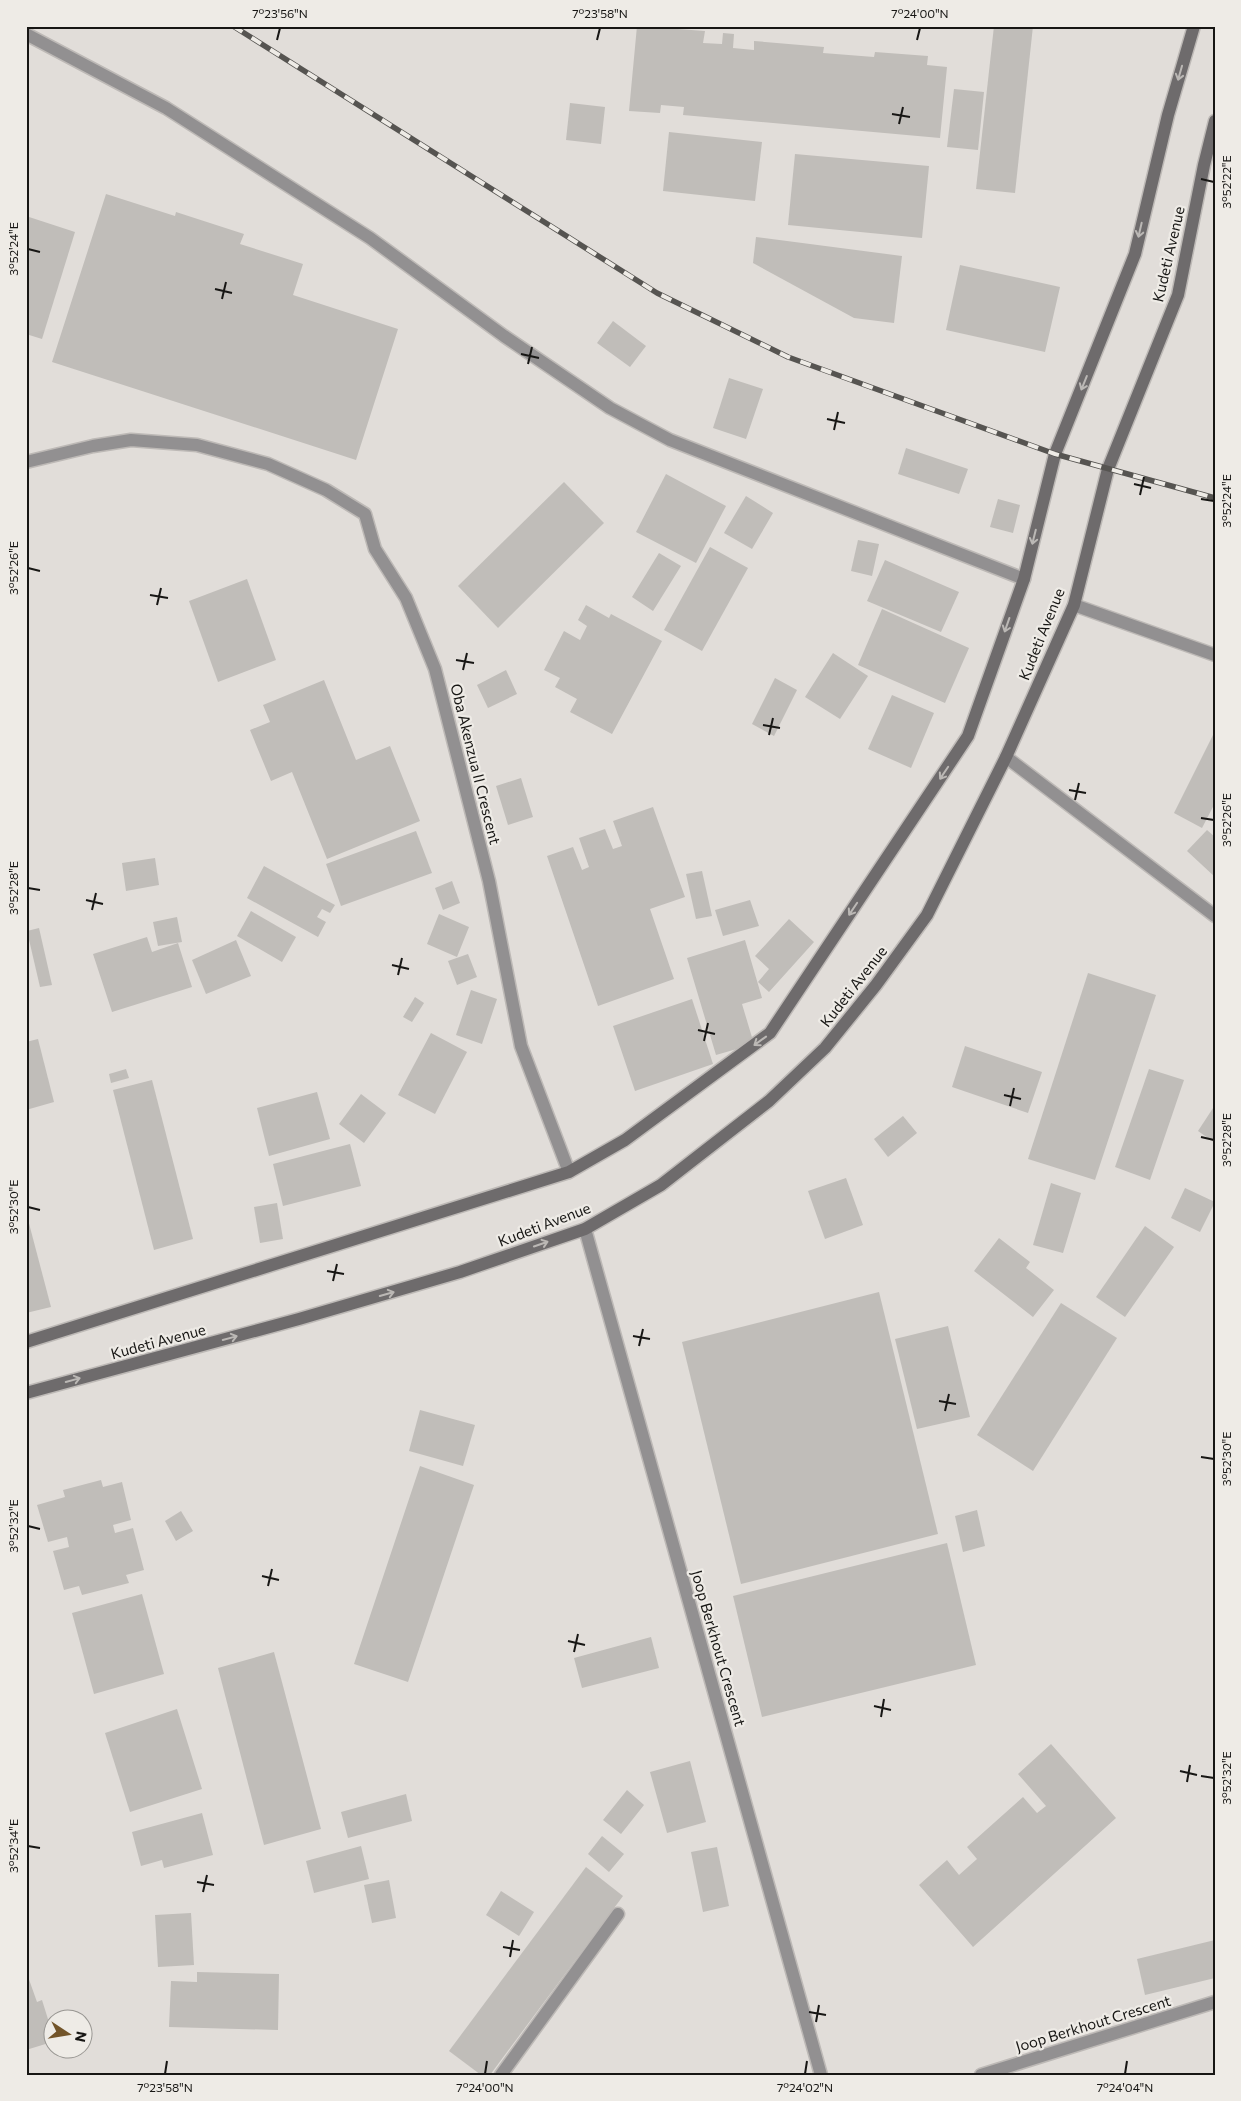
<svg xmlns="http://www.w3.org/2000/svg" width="1241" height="2101" font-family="Commissioner,sans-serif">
<rect width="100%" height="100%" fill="#e1ddd9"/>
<g fill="#c0bdb9">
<polygon points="637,26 705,31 703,43 722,44 723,33 734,34 733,48 754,50 754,41 824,47 823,53 874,57 875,52 928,56 927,65 947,67 940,138 683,115 684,107 661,105 660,113 629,111"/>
<polygon points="994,26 1033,26 1015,193 976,189"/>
<polygon points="954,89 984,92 978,150 947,147"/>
<polygon points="570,103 605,107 601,144 566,140"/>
<polygon points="669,132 762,142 755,201 663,191"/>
<polygon points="795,154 929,166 922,238 788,225"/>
<polygon points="106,194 175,216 176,212 244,234 240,244 303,264 293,295 398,329 356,460 52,362"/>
<polygon points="26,216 75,232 42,339 26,334"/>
<polygon points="756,237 902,256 894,323 854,318 753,263"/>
<polygon points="960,265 1060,287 1045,352 946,330"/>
<polygon points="613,321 646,346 630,367 597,343"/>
<polygon points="729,378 763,389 746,439 713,428"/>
<polygon points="906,448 968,469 959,494 898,474"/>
<polygon points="666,474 726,506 696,563 636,532"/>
<polygon points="564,482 604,523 498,628 458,586"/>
<polygon points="746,496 773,513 752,549 724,533"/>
<polygon points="998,499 1020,505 1013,533 990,527"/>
<polygon points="858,540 879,544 872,576 851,571"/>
<polygon points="710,547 748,568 702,651 664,630"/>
<polygon points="659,553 681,566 653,611 632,597"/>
<polygon points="885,560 959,592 941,632 867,601"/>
<polygon points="247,579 276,660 218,682 189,601"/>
<polygon points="586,605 609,618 611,614 662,641 612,734 570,712 577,699 555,687 560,678 544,670 564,631 580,640 587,626 578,620"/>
<polygon points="882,609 969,648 945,703 858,665"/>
<polygon points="833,653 868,676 840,719 805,697"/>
<polygon points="506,670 517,694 488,708 477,685"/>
<polygon points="775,678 797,690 774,736 752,724"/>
<polygon points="324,680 356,760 390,746 420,821 327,859 292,772 271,781 250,730 270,722 263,705"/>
<polygon points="892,695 934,713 911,768 868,749"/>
<polygon points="1215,731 1215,803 1202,828 1174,813"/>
<polygon points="521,778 533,817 508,825 496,786"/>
<polygon points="653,807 685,897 650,909 674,979 598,1006 547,856 573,847 582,870 589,867 579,838 605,829 613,849 622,846 613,821"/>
<polygon points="1207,830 1215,837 1215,877 1187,851"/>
<polygon points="416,831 432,873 341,906 326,864"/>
<polygon points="155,858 159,885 126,891 122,863"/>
<polygon points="264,866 335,905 330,913 322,909 317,917 326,922 318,937 247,898"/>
<polygon points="702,871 712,916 696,919 686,874"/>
<polygon points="452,881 460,903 443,910 435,888"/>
<polygon points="750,900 759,926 723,936 715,910"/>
<polygon points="251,911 296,937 282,962 237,936"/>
<polygon points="439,914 469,927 457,957 427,944"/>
<polygon points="177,917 182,942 158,946 153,922"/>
<polygon points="789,919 814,942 769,992 758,982 769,969 755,956"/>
<polygon points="39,928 52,985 40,987 27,931"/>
<polygon points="147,937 152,952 178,943 192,987 112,1012 93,954"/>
<polygon points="236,940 251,976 206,994 192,960"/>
<polygon points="745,940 762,998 742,1004 754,1044 716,1055 687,958"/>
<polygon points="468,954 477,977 457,985 448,961"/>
<polygon points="1088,973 1156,995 1095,1180 1028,1159"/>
<polygon points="471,990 497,999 482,1044 456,1035"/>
<polygon points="415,997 424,1003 412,1022 403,1017"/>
<polygon points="692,999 713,1064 635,1091 613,1026"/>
<polygon points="431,1033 467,1052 435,1114 398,1095"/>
<polygon points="38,1039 54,1102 26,1110 26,1042"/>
<polygon points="965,1046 1042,1072 1028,1113 952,1087"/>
<polygon points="126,1069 129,1078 111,1083 109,1074"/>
<polygon points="1149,1069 1184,1080 1150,1180 1115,1167"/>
<polygon points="152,1080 193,1239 154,1250 113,1090"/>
<polygon points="317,1092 330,1139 269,1156 257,1108"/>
<polygon points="361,1094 386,1113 364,1143 339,1124"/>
<polygon points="1215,1105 1215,1143 1198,1131"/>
<polygon points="903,1116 917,1133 888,1157 874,1139"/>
<polygon points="350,1144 361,1186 283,1206 273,1164"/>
<polygon points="846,1178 863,1225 825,1239 808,1191"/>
<polygon points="1051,1183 1081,1193 1063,1253 1033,1245"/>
<polygon points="1185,1188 1215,1202 1200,1232 1171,1218"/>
<polygon points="277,1203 283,1239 260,1243 254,1207"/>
<polygon points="26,1212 51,1307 26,1313"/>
<polygon points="1145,1226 1174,1247 1125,1317 1096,1297"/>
<polygon points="999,1238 1030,1262 1026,1268 1054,1290 1033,1317 974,1271"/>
<polygon points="879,1292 938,1534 741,1584 682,1342"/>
<polygon points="1061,1303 1117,1338 1033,1471 977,1435"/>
<polygon points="948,1326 970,1417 917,1429 895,1339"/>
<polygon points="420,1410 475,1425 463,1466 409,1451"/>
<polygon points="420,1466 474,1485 408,1682 354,1664"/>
<polygon points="101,1480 103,1487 122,1482 131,1520 113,1525 115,1533 133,1528 144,1570 126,1575 129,1583 82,1595 79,1586 64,1590 53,1551 69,1547 67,1537 48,1542 37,1505 65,1497 63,1490"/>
<polygon points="977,1510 985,1546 963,1552 955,1516"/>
<polygon points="181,1511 193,1531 176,1541 165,1521"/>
<polygon points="947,1543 976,1665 762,1717 733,1596"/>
<polygon points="142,1594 164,1674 94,1694 72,1613"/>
<polygon points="651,1637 659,1668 582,1688 574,1658"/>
<polygon points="274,1652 321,1829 264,1845 218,1668"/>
<polygon points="177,1709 202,1789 130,1812 105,1733"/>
<polygon points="1051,1744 1116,1818 973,1947 919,1885 947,1860 959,1875 977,1859 967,1847 1023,1797 1037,1813 1046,1806 1018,1774"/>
<polygon points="690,1761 706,1822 667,1833 650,1772"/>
<polygon points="627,1790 644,1805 621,1834 603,1820"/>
<polygon points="406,1794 412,1821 348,1838 341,1812"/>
<polygon points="202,1813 213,1855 164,1868 162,1860 141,1866 132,1832"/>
<polygon points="602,1836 624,1854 609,1872 588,1854"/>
<polygon points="361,1846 369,1879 314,1893 306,1861"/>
<polygon points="717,1847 729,1906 703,1912 691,1852"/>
<polygon points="586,1867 623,1896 490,2075 481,2075 449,2051"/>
<polygon points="389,1880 396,1918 372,1923 364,1885"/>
<polygon points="501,1891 534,1912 519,1936 486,1915"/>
<polygon points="191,1913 194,1965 158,1967 155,1915"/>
<polygon points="1215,1940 1215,1978 1145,1995 1137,1959"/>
<polygon points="26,1971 37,2002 42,2000 52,2032 52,2042 26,2050"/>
<polygon points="197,1972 279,1974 278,2030 169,2027 171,1981 197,1982"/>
</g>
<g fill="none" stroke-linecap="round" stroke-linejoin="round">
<g stroke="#bdb9b6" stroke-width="15">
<polyline id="lane" points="501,2075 618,1914"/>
</g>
<g stroke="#bdb9b6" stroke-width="15">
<g id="street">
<polyline points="26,34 166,108 370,238 504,336 610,408 670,440 1024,579"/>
<polyline points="26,462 93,446 131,440 197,445 268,464 326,490 365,514 375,549 406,598 435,669 489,881 521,1046 569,1172"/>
<polyline points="1074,605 1215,655"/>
<polyline points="1006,757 1215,916"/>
<polyline points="585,1229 821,2075"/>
<polyline points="981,2075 1215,2002"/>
</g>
</g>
<g stroke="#bdb9b6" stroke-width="15">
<g id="secondary">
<polyline points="26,1342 569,1172 625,1140 770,1033 968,736 1024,579 1055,454 1135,254 1168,115 1194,26"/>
<polyline points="26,1393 299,1319 460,1272 585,1229 661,1185 769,1101 825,1048 876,985 927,915 1006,757 1074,605 1108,469 1178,295 1204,165 1215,121"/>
</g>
</g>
<use href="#lane" stroke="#929091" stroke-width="12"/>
<use href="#street" stroke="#929091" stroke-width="12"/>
<use href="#secondary" stroke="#6e6b6c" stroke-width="12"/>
<g stroke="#565451" stroke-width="5.5">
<polyline id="rail" points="233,26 657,293 788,357 1055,454 1215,498"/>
</g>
<use href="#rail" stroke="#eeebe6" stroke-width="4" stroke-dasharray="11" stroke-linecap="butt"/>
</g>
<defs><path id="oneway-shaft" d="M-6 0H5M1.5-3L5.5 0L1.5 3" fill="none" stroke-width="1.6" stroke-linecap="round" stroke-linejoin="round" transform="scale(1.25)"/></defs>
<g stroke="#bbb8b5">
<use href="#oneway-shaft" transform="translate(1180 73) rotate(106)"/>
<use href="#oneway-shaft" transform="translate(1140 230) rotate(103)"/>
<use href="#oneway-shaft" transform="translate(1084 383) rotate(112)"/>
<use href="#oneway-shaft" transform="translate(1034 537) rotate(104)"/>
<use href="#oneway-shaft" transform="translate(1007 625) rotate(109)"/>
<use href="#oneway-shaft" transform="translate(944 773) rotate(124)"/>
<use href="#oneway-shaft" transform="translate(853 909) rotate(124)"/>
<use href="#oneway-shaft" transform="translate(760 1041) rotate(144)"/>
<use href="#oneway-shaft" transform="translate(541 1244) rotate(-19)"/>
<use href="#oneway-shaft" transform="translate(387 1294) rotate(-16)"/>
<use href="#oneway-shaft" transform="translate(230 1338) rotate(-15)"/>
<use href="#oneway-shaft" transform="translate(73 1380) rotate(-15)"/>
</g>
<path fill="none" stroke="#171614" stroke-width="2" d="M 277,40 L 280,28M 597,40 L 600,28M 917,40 L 920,28M 892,114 L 910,117M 899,124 L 903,107M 1201,179 L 1214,182M 28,249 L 40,252M 215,289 L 232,293M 222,299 L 226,282M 521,354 L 539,358M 528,364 L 532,347M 827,419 L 845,423M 834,430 L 838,412M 1134,484 L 1151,488M 1140,495 L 1144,477M 1201,499 L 1214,501M 28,568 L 40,571M 150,595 L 168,598M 157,605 L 161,588M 456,660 L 474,663M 463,670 L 467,653M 763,725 L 780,728M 769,735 L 773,718M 1069,790 L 1086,793M 1075,800 L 1079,783M 1201,818 L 1214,820M 28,888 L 40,890M 86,900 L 103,904M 92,910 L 96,893M 392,965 L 409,969M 398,975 L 402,958M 698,1030 L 715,1034M 704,1041 L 708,1023M 1004,1095 L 1021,1099M 1010,1106 L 1014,1088M 1201,1137 L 1214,1140M 28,1207 L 40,1210M 327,1271 L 344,1274M 333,1281 L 337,1264M 633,1336 L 650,1339M 639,1346 L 643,1329M 939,1401 L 956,1404M 945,1411 L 949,1394M 1201,1457 L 1214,1459M 28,1526 L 40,1529M 262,1576 L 279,1580M 268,1586 L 272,1569M 568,1641 L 585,1645M 574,1652 L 578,1634M 874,1706 L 891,1710M 881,1717 L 884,1699M 1180,1771 L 1197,1775M 1201,1776 L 1214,1778M 1187,1782 L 1190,1765M 28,1846 L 40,1848M 197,1882 L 214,1885M 203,1892 L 207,1875M 503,1947 L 520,1950M 510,1957 L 513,1940M 809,2012 L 826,2015M 816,2022 L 819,2005M 165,2074 L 167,2061M 485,2074 L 487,2061M 805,2074 L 807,2061M 1125,2074 L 1127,2061"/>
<g text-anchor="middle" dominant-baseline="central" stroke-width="4.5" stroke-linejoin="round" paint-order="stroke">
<g font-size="15" fill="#171614" stroke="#eeebe6">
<text transform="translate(1168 254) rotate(-77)">Kudeti Avenue</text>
<text transform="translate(1041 634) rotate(-68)">Kudeti Avenue</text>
<text transform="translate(476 764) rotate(76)">Oba Akenzua II Crescent</text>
<text transform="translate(853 986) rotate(-52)">Kudeti Avenue</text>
<text transform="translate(544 1224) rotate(-21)">Kudeti Avenue</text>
<text transform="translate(158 1341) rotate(-15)">Kudeti Avenue</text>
<text transform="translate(719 1648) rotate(74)">Joop Berkhout Crescent</text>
<text transform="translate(1093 2023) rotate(-17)">Joop Berkhout Crescent</text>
</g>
</g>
<rect width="1241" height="2101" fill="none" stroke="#eeebe6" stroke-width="55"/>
<g transform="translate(68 2034) rotate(102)"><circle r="24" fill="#eeebe6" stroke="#989692"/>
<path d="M0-4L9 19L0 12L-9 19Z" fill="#725429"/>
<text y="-8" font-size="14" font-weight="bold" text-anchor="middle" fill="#171614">N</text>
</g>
<rect x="28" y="28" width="1186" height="2046" fill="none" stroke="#171614" stroke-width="2"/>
<g font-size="12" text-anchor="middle" fill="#171614">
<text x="280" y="18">7°23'56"N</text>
<text x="600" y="18">7°23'58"N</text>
<text x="920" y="18">7°24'00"N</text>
<text transform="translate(1227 182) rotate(-90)" y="4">3°52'22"E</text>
<text transform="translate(14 249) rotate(-90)" y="4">3°52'24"E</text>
<text transform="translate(1227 501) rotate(-90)" y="4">3°52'24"E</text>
<text transform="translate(14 568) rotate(-90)" y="4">3°52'26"E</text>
<text transform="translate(1227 820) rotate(-90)" y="4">3°52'26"E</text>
<text transform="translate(14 888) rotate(-90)" y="4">3°52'28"E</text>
<text transform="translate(1227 1140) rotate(-90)" y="4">3°52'28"E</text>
<text transform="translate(14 1207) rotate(-90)" y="4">3°52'30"E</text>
<text transform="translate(1227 1459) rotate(-90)" y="4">3°52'30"E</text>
<text transform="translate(14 1526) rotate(-90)" y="4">3°52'32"E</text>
<text transform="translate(1227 1778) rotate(-90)" y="4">3°52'32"E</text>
<text transform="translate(14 1846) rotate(-90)" y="4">3°52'34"E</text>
<text x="165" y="2092">7°23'58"N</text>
<text x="485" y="2092">7°24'00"N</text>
<text x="805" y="2092">7°24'02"N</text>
<text x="1125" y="2092">7°24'04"N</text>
</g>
</svg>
